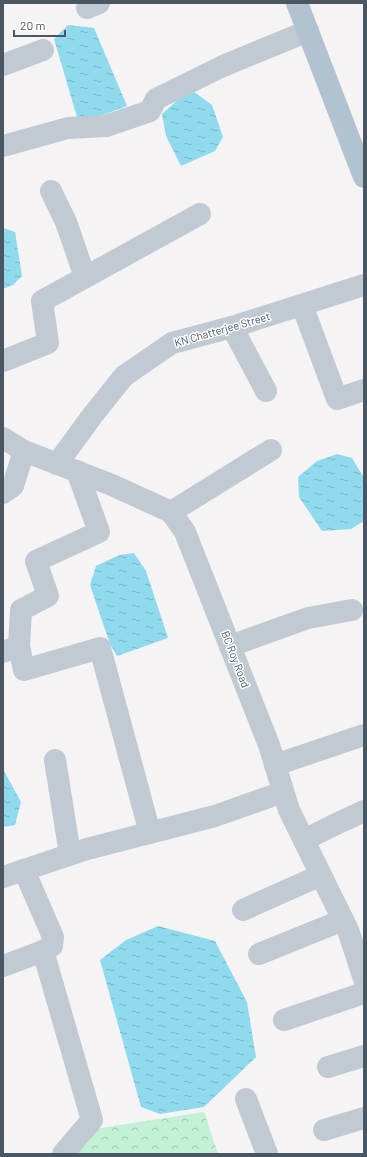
<svg xmlns="http://www.w3.org/2000/svg" width="367" height="1157" font-family="Barlow,sans-serif">
<defs>
<pattern id="park-crowns" width="20" height="18" patternUnits="userSpaceOnUse"><rect width="20" height="18" fill="#c3f1d5"/><path d="M2 6a3 3 0 1 1 6 0M12 15a3 3 0 1 1 6 0" fill="none" stroke="#a0c6b0"/></pattern>
<pattern id="water-ripples" width="26" height="14" patternUnits="userSpaceOnUse"><rect width="26" height="14" fill="#90daee"/><path d="M2 4q2-2 4 0t4 0M15 11q2-2 4 0t4 0" fill="none" stroke="#78b4c4"/></pattern>
</defs>
<rect width="100%" height="100%" fill="#f5f3f3"/>
<polygon fill="url(#park-crowns)" points="204,1112 218,1154 63,1154 81,1131"/>
<g fill="url(#water-ripples)">
<polygon points="68,25 94,28 127,106 79,124 54,39"/>
<polygon points="190,89 212,105 223,137 215,151 181,166 166,136 162,114"/>
<polygon points="3,228 15,232 22,276 13,285 3,289"/>
<polygon points="337,454 352,458 364,478 364,521 351,529 322,531 299,497 298,477 317,461"/>
<polygon points="134,553 146,571 168,638 117,656 110,644 90,585 96,566 119,555"/>
<polygon points="3,769 21,802 15,825 3,827"/>
<polygon points="158,926 215,941 247,1002 256,1057 204,1107 160,1114 141,1107 100,960 126,940"/>
</g>
<g fill="none" stroke-linecap="round" stroke-linejoin="round">
<g stroke="#c1cad2" stroke-width="22">
<polyline points="87,8 99,3"/>
<polyline points="3,65 43,50"/>
<polyline points="3,146 68,128 106,126 150,111 156,99 223,66 308,31"/>
<polyline points="51,191 66,222 85,277"/>
<polyline points="302,305 337,399 364,390"/>
<polyline points="232,327 266,391"/>
<polyline points="3,361 48,343 42,301 200,214"/>
<polyline points="3,438 24,451 112,485 171,512 185,532 269,745 289,810 348,930 364,979"/>
<polyline points="57,464 92,416 124,376 172,343 232,327 364,285"/>
<polyline points="3,493 13,486 24,451"/>
<polyline points="171,512 271,450"/>
<polyline points="19,646 24,670 100,648 150,833"/>
<polyline points="230,646 308,618 352,610"/>
<polyline points="3,652 19,646 21,610 48,596 36,561 99,532 77,471"/>
<polyline points="55,760 70,854"/>
<polyline points="275,765 364,735"/>
<polyline points="304,840 332,826 364,811"/>
<polyline points="3,877 87,849 215,816 283,792"/>
<polyline points="243,910 321,875"/>
<polyline points="43,951 92,1120 63,1154"/>
<polyline points="259,954 343,920"/>
<polyline points="3,966 43,951 52,946 53,937 24,870"/>
<polyline points="284,1020 364,993"/>
<polyline points="328,1067 364,1056"/>
<polyline points="246,1099 267,1154"/>
<polyline points="324,1130 364,1118"/>
</g>
<polyline stroke="#b3c2d1" stroke-width="22" points="297,3 364,177"/>
</g>
<g text-anchor="middle" dominant-baseline="central" stroke-width="3" stroke-linejoin="round" paint-order="stroke">
<g font-size="11" fill="#4a5661" stroke="#fff">
<text transform="translate(222 329) rotate(-16)">KN Chatterjee Street</text>
<text transform="translate(236 659) rotate(69)">BC Roy Road</text>
</g>
</g>
<rect width="367" height="1157" fill="none" stroke="#4a5661" stroke-width="8"/>
<path d="M14 30v6h51v-6" fill="none" stroke="#4a5661" stroke-width="2"/>
<text x="20" y="30" font-size="12" fill="#4a5661" stroke="#ffffff" stroke-width="3" paint-order="stroke">20 m</text>
</svg>
